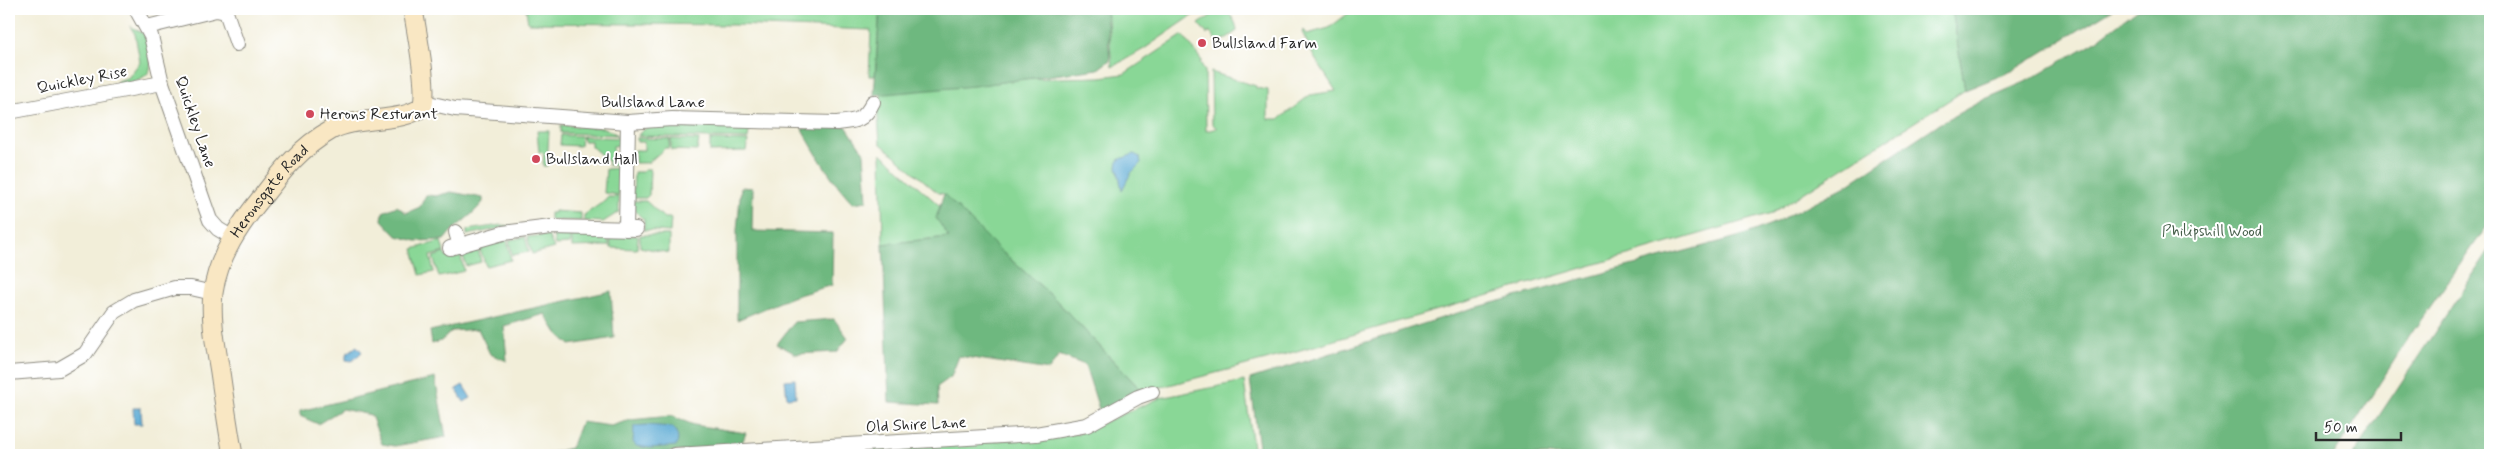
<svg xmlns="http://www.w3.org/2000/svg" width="2499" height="464" font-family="Mynerve,sans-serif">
<rect width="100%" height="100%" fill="#fff"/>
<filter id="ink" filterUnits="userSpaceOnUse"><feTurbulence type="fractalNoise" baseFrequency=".02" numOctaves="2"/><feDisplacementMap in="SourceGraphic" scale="10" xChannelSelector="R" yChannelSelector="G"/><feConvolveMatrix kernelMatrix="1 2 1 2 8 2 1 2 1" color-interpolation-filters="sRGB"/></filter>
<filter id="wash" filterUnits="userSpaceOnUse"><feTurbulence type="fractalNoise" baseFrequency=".0096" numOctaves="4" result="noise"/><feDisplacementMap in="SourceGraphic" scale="20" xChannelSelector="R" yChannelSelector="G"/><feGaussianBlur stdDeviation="1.12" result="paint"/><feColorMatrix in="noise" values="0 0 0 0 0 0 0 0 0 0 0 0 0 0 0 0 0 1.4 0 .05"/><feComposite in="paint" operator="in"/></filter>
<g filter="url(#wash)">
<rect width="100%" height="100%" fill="#f2eed9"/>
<g fill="#89d796" stroke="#5a8160">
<polygon points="526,9 880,9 875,76 869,76 871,30 735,25 528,23"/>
<polygon points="1107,9 1202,9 1144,49 1112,67"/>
<polygon points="1354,9 1952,9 1965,90 1772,213 1266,360 1138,393 1139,388 1053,297 1002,252 944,194 938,193 880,143 877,105 886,86 967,80 1100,77 1124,74 1183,35 1202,61 1200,62 1205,71 1206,131 1217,128 1212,124 1211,72 1256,86 1256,88 1268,90 1268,119 1279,119 1310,95 1336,91 1314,57 1302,32 1304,30 1307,34 1329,28"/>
<path d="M 1219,10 C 1230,12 1236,20 1237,31 L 1218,44 L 1210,32 L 1207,34 L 1199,24 Z"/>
<path d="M 130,26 L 144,34 C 154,68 158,77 119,85 L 117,81 L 128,78 L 140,62 L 135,34 Z"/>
<path d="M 684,124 L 750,125 L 748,139 L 638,136 C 644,122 670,125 684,124 Z"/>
<polygon points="561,125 604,128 618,135 561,133"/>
<polygon points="537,131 549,131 547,166 543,166 544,153 539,152"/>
<polygon points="561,135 581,136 580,146 560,145"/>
<polygon points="582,136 619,138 621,145 613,146 612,162 621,163 621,166 608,165 609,162 591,146 591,141 583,141"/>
<polygon points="637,138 670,139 669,148 665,148 648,163 635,163 635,150 644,150 644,142 637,142"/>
<polygon points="671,139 699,140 697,151 671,150"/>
<polygon points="710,140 748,141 746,151 710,152"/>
<polygon points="881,153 940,206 949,237 883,244"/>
<polygon points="620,168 619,195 604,193 606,169"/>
<polygon points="644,169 650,169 649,195 646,198 633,198 634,172 643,172"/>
<polygon points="607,197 619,197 619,212 603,222 584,221 584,215 606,200"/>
<path d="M 633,201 L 646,201 L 664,218 L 671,218 L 670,232 L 644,230 L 644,219 C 637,215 634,209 633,201 Z"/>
<polygon points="554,211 581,213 581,221 550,220 550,213 554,213"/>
<polygon points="501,225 512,226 467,235 467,230"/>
<polygon points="570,234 570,244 555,245 553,235"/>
<polygon points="572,234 609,235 609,246 572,247"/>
<polygon points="548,235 554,248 532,254 527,237"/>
<polygon points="610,235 638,236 637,249 611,248"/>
<polygon points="640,235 669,235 669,253 640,247"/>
<polygon points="525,237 529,252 512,255 509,240"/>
<polygon points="507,240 511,260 486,266 479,247"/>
<polygon points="441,241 444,252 430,256 434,272 420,275 413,249"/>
<polygon points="478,248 481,262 466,266 462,252"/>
<polygon points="460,252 464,271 439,277 433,257 444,253 446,257"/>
<polygon points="1244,381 1254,455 772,455 913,448 1080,433 1160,398"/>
</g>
<g fill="#6eb87f" stroke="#4c7255">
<polygon points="880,9 1106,9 1110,60 1098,69 974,86 874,95"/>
<polygon points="1952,9 2113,9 2012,71 1965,90"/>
<polygon points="2138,9 2490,9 2490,222 2411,334 2334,455 1260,455 1250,379 1467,310 1741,236 1774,223 1844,187 1937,125 1985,99 2025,82 2093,43"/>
<path d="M 846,126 L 864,153 L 867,201 L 853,203 C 832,181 817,156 802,129 Z"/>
<polygon points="741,187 753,188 752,231 833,233 832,285 792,297 737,320 737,230"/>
<path d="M 451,192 L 483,198 L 483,202 C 472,217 455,225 444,240 L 416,241 L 397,236 L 382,220 L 383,212 L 397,206 L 406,213 L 420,207 L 426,195 L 436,196 Z"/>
<polygon points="944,194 1002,252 1053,297 1140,389 1100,412 1085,365 1059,355 1049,370 959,356 951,377 937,387 938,405 889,402 883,244 949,237 936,218"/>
<polygon points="2490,249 2490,455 2353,455"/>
<polygon points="611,291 614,338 570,345 557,333 545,314 504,326 507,361 490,354 478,329 452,331 441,341 432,344 430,331"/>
<polygon points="834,319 848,338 837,352 796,354 777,344 794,322"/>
<polygon points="435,378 446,437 395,446 382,444 371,415 342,409 318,424 300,416 300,411"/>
<polygon points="671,416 694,425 746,433 740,448 614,455 541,455 571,448 581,422 611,426 630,420"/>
</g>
<g fill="#58a9d3" stroke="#426a7f">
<polygon points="1134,154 1140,157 1141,163 1131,173 1122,190 1117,167 1118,160"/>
<polygon points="357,346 362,352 352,361 346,360 346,354"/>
<polygon points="795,379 796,397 787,398 785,380"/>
<polygon points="463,385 471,398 464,402 456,389"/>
<polygon points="133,408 141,408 142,424 134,424"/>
<path d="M 646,425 L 673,427 C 677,434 680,438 676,446 L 650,448 L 636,446 L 633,442 L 634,426 Z"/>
</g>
</g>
<g filter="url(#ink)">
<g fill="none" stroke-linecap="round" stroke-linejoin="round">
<g stroke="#8e8c82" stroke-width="16">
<g id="street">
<polyline points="136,9 151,36 162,83 210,220 218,229 233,238"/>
<polyline points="147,27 216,10 226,12 237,44"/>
<path d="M 424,102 L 455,109 L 628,122 L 672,119 L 836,123 C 856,121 864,121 873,102"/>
<polyline points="9,112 162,83"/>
<polyline points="626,229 628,122"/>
<polyline points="456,232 460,246"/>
<polyline points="450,248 503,233 551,227 636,229"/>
<polyline points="9,373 59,369 85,354 114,312 134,300 175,288 191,288 213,293"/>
<polyline points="674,455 1036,434 1087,425 1138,397 1152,392"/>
</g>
</g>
<g stroke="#8e8c82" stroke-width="21">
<g id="secondary">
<path id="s1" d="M 233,455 C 228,428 224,400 220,372 C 216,347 210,319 213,293 C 218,256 240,224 263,196 C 283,170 301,147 331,130 C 356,116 403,123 422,107 C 429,90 416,30 413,9"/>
</g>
</g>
<use href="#street" stroke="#fff" stroke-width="14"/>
<use href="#secondary" stroke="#f9e7c3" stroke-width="19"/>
</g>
</g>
<g fill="#d1495b" stroke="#fff" stroke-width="2">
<circle cx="1202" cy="43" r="5"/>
<circle cx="310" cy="114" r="5"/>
<circle cx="536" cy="159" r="5"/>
</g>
<g text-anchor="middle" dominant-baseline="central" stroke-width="4" stroke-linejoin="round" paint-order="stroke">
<g font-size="16" fill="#2b2b2b" stroke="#fff" text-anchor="start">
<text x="1212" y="43">Bullsland Farm</text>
<text x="320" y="114">Herons Resturant</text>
<text x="546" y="159">Bullsland Hall</text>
</g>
<g font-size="16" fill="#2b2b2b" stroke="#fff">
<text transform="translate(82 80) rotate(-11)">Quickley Rise</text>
<text x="653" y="102">Bullsland Lane</text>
<text transform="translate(195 122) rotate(71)">Quickley Lane</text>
<text stroke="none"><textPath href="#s1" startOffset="282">Heronsgate Road</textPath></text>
<text transform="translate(916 425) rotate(-3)">Old Shire Lane</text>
</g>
<g font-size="16" fill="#475f4b" stroke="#fff">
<text x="2212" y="231">Philipshill Wood</text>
</g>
</g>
<rect width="2499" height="464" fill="none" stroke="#fff" stroke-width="30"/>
<path d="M2316 432v8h85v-8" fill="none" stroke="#2b2b2b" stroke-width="2.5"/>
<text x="2324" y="432" font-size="15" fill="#2b2b2b" stroke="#ffffff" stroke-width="4" paint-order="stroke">50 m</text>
</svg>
